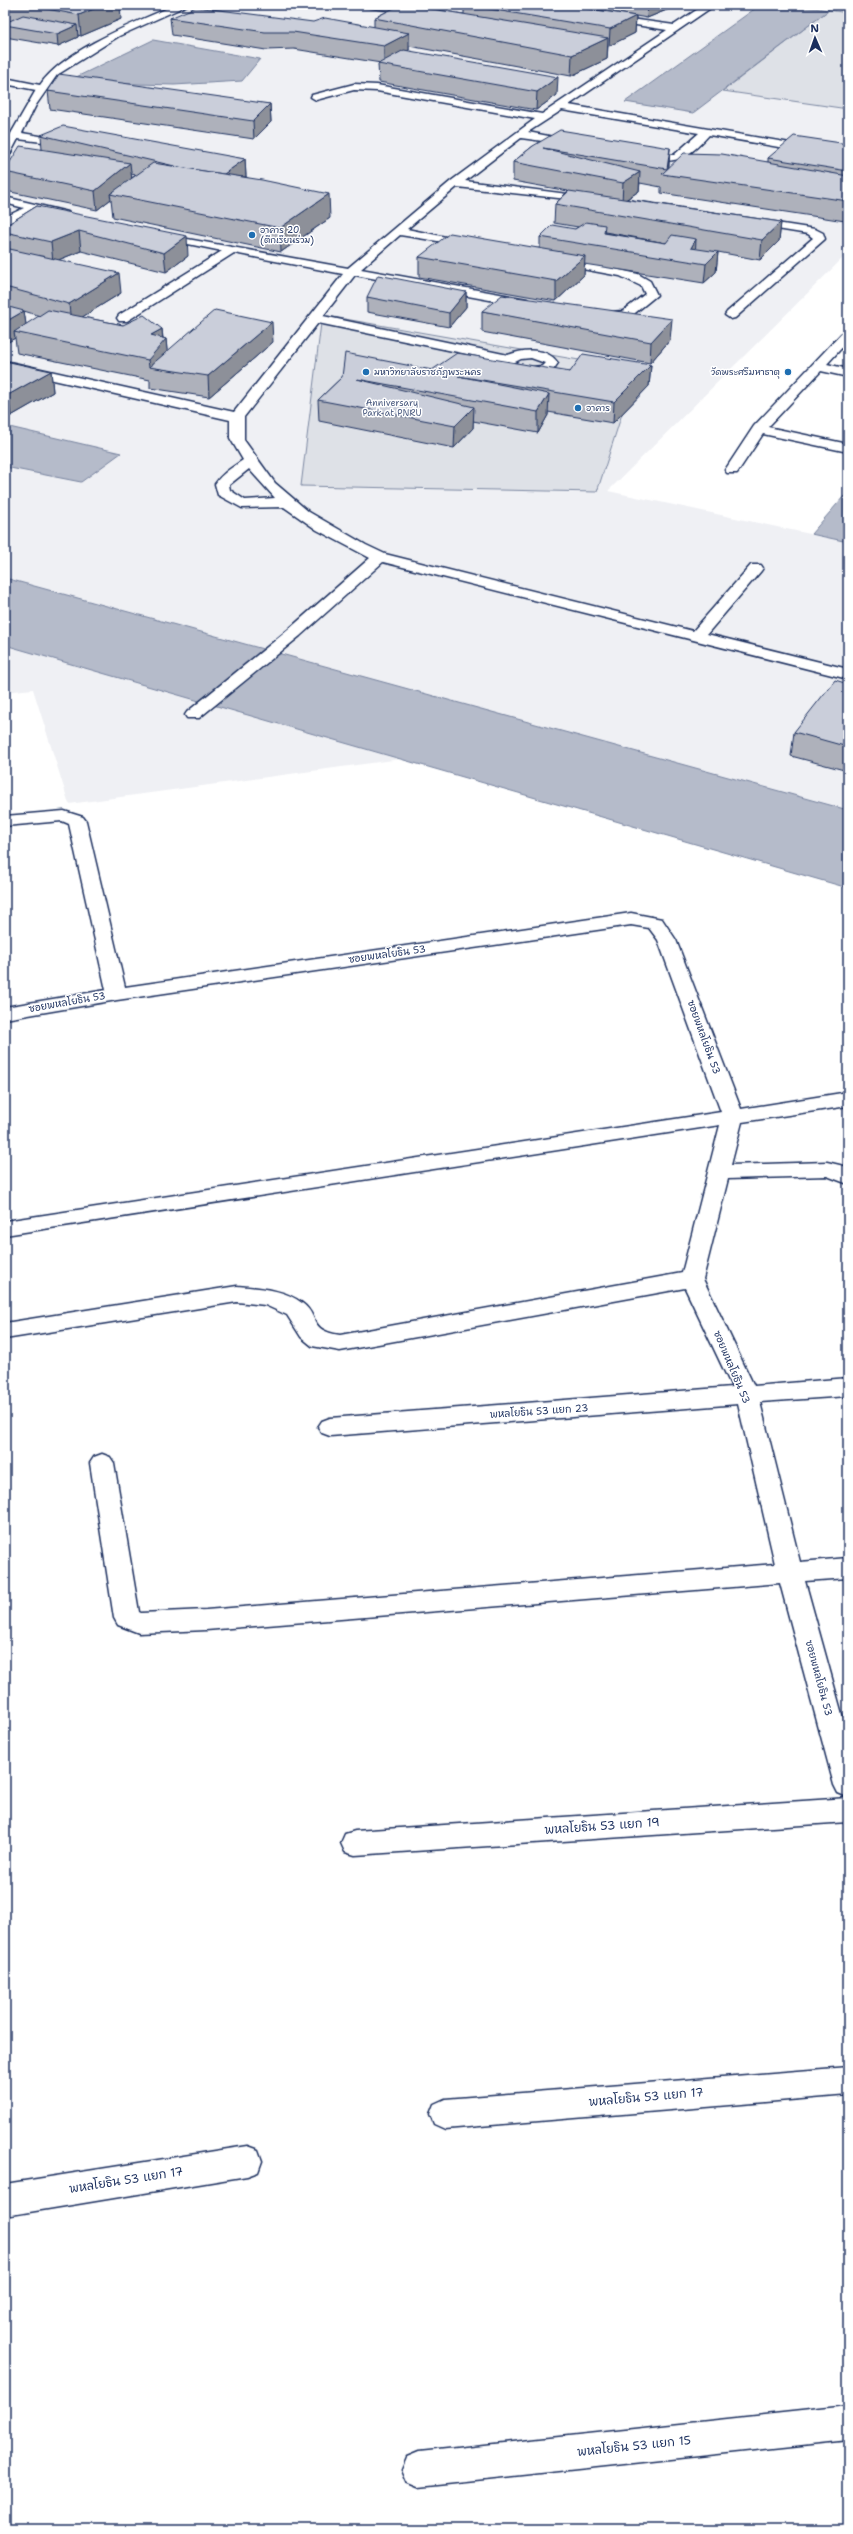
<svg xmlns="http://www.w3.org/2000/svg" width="853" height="2534" font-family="'Shantell Sans','Playpen Sans Thai',sans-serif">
<rect width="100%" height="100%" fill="#fff"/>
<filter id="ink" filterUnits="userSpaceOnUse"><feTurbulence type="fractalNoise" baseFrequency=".025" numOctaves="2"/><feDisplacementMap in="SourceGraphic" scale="8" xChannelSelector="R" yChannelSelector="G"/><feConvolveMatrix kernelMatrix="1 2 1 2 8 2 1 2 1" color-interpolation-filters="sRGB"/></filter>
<g filter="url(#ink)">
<polygon fill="#eff0f4" points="5,5 798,5 848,12 848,253 608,491 848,542 848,888 401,759 69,804 33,689 5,692"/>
<g fill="#dee1e7" stroke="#7c88a2">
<polygon points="829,10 848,13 848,109 723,91"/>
<polygon points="322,315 636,370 597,492 301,486"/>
</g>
<g fill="#b5bbca" stroke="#77839f">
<polygon points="760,5 790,5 829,10 693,113 625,102"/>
<polygon points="153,40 260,59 242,81 174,85 66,82"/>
<polygon points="5,426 121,453 81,482 5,467"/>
<polygon points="844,496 848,497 848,542 811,534"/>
<polygon points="5,578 848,810 848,888 5,645"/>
</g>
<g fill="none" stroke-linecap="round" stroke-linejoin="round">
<g stroke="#1b2f5e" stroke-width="3">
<g id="minor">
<path d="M 175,5 L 188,5 L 119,36 L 57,75 L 36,105 L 22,133 L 75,142 L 75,146 L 18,139 L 9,156 L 5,157 L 5,144 L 36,90 L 5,84 L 5,78 L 40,85 C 64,50 136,22 175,5 Z"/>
<path d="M 704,5 L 715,5 L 569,105 L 848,153 L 848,159 L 709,135 C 684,162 676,164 640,158 L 636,157 L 636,153 L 674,155 L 699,133 L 562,110 L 528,132 L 579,142 L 579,146 L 521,138 L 465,181 L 591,197 L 595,198 L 595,202 L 457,187 L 407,229 L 475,243 L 475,247 L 400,235 L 361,269 L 527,299 L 533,303 L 531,306 L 527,307 L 355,275 L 323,316 L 508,355 C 524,349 547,347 558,363 L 551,373 L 520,376 L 502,369 L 501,361 L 318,323 L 244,417 L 244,440 L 275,483 L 309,512 L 366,545 L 385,554 L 693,631 L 751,565 L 761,565 L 763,568 L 761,571 L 707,634 L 848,669 L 848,679 L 383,562 L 300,636 L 199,718 L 187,718 L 185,715 L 187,712 L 288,630 L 370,558 L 317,530 L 284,507 L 242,508 L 218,495 L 215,484 C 222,473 233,467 243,460 L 230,438 L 230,420 L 5,369 L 5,361 L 234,412 L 343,274 L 234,253 L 127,321 L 119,321 L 117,318 L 119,315 L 222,251 L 154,237 L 154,233 L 348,268 L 451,181 L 535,119 L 377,91 L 354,90 L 316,100 L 311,97 L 312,95 L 354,84 L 377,85 L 542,114 L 667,30 L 605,20 L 602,19 L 602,15 L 674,25 ZM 531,358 L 545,363 L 542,366 L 522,368 L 513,363 L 521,359 ZM 249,469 L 275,498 L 245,500 L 230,490 L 229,485 Z"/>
<polygon points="5,197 68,212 70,214 64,217 36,211 5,225 5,217 24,208 5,203"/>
<polygon points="750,219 815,229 823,233 825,239 735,318 731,319 725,315 727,312 813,238 808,234 746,224 746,220"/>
<polygon points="554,256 638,274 650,281 657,295 630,317 594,319 592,316 594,313 623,311 645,294 641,286 620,276 550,263 550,257"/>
<polygon points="848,330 848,341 827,364 848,369 848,377 821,371 768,427 848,444 848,452 763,434 737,473 727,473 725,470 754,426 844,331"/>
<path d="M 64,811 L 83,817 L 86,821 L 125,987 L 631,913 L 662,919 L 676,940 L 741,1109 L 848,1092 L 848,1106 L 742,1122 L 731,1165 L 827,1162 L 848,1167 L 848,1184 L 827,1176 L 728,1179 L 703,1279 L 754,1386 L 848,1378 L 848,1396 L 760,1402 L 800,1562 L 848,1558 L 848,1578 L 805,1581 L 848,1736 L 848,1797 L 838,1793 L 834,1785 L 780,1583 L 206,1630 L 139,1633 L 118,1625 L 114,1618 L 90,1463 L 94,1457 L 102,1454 L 110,1457 L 114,1463 L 139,1612 L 141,1613 L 206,1610 L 775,1564 L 738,1404 L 330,1436 L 322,1433 L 318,1427 L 322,1421 L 330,1418 L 732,1387 L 685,1288 L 340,1351 L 312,1346 L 301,1337 L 287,1315 L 265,1305 L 237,1302 L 5,1339 L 5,1323 L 237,1286 C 259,1288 284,1289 302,1303 C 320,1316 307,1330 340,1335 L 682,1273 L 720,1125 L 5,1235 L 5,1221 L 721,1112 L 658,940 L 649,928 L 631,925 L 117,1000 L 5,1019 L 5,1007 L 106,990 L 69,824 L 62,821 L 5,826 L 5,816 Z"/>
<polygon points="848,1798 848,1822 355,1855 345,1852 341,1843 345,1834 355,1831"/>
<polygon points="848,2067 848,2095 445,2129 434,2124 430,2114 434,2104 445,2099"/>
<polygon points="247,2146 258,2150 262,2161 258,2172 247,2176 5,2216 5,2184"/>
<polygon points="848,2406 848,2440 419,2486 407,2481 402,2469 407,2457 419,2452"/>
</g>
</g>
<g stroke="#1b2f5e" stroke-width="3">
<polygon id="major" points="833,5 848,5 848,10 835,7"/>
</g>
<polyline stroke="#1b2f5e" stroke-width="1" stroke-dasharray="2 1.5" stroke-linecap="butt" points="806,5 812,6"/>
<use href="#minor" fill="#fff" fill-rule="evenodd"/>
<use href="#major" fill="#fff" fill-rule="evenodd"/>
</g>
<g fill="#aeb1bb" stroke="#1b2f5e" fill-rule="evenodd">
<polygon points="5,5 103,5 121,19 81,36 78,35 78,37 58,46 5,37 5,23 8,22 5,21"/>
<polygon points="340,5 421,5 419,7 464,14 464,5 635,16 569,5 674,5 674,7 647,18 636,16 635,33 608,46 607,59 571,76 409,46 409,50 408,51 557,95 536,110 379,82 378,64 381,63 294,49 266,50 172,35 170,18 374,27 374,18 388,11"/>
<polygon points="48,91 270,104 271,122 254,139 50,109"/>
<path d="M 41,135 L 245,159 L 246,177 L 330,218 L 281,252 L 113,217 L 111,199 L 97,210 L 6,191 L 5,182 L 5,170 L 42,149 ZM 131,174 L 136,175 L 131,178 Z"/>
<path d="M 848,144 L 848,218 L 845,221 L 661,193 L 661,187 L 640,183 L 639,191 L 627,199 L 781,222 L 779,241 L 760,260 L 718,252 L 716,272 L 704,283 L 584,264 L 584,275 L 556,301 L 419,277 L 419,257 L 540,248 L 540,237 L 575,229 L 578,227 L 554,223 L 555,204 L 568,191 L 513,181 L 513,162 L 533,146 L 669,168 L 768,162 L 768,158 ZM 605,232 L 666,243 L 605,233 Z"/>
<path d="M 37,206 L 188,256 L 166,272 L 81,251 L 58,260 L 121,293 L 82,317 L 123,325 L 162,329 L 163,338 L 166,339 L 167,351 L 273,342 L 209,397 L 150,388 L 150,380 L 17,353 L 15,338 L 5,344 L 14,309 L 5,306 L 5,226 ZM 24,311 L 40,316 L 26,325 Z"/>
<polygon points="466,292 466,307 449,327 367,312 367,297"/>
<polygon points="482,311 670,340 650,363 482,332"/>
<polygon points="5,361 51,371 53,392 11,416 5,415"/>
<polygon points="651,365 649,386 613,423 548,412 548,415 538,433 473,421 473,428 454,448 319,421 318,400 342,377 432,370 570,372"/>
<polygon points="848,684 848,771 791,756 794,732"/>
</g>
<g fill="#8d9099" stroke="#1b2f5e">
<polygon points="103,5 120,5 121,19 81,36 79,15"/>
<polygon points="409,5 421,5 409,13"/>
<polygon points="648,5 674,5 674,7 647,18"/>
<polygon points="636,16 635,33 609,46 610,29"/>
<polygon points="77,25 78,37 58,46 57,34"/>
<polygon points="409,33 409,50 384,64 384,46"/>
<polygon points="608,38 607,59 571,76 572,55"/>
<polygon points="6,66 8,84 5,86 5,67"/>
<polygon points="558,77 557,95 536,110 537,92"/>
<polygon points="270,104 271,122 254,139 253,121"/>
<polygon points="670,148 669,167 668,175 667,175"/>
<polygon points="245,159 246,177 221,176"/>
<polygon points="130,163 132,181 110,194 111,199 97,210 95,191"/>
<polygon points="640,172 639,191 622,202 623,183"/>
<polygon points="329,194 330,218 281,252 280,228"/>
<polygon points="848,201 848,218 845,221 848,202"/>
<polygon points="781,222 779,241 760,260 762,240"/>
<polygon points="79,231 81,251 53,262 51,242"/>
<polygon points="187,236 188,256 166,272 164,253"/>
<polygon points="696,239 695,259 691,248"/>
<polygon points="718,252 716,272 704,283 706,264"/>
<polygon points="585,256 584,275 556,301 556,281"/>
<polygon points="119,273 121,293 71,324 69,304"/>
<polygon points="466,292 466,307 449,327 449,313"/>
<polygon points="24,311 27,331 14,332 15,338 5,344 5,322"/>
<polygon points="672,319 670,340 650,363 651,342"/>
<polygon points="272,322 273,342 209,397 208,376"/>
<polygon points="162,329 163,342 166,339 168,360 149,367 148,360 151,335"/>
<polygon points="651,365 649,386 613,423 614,402"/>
<polygon points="51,371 53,392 11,416 8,395"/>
<polygon points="549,394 548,415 538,433 538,412"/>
<polygon points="474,407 473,428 454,448 455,426"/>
</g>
<g fill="#caceda" stroke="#1b2f5e">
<polygon points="25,5 103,5 79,15"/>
<polygon points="400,5 408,5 608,38 572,55 374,18"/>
<polygon points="465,5 563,5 636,16 610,29"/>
<polygon points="196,7 313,22 325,18 409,33 384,46 293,32 265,32 170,18"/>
<polygon points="23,15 77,25 57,34 5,25 5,23"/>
<polygon points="404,50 558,77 537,92 378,64"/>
<polygon points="59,74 270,104 253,121 48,91"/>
<polygon points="63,126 245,159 224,174 183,168 41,135"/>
<polygon points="560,130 670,148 667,169 543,148 640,172 623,183 513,162 533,146"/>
<polygon points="794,136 848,144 848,171 768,158"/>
<polygon points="20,146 130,163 95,191 5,172 5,170"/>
<polygon points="684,153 722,154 848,176 848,201 662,174"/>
<polygon points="153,163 262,180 329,194 280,228 110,194"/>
<polygon points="569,191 781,222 762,240 555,204"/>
<polygon points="37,206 187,236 164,253 79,231 51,242 5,232 5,226"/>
<polygon points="586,222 605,225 604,233 666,243 672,235 696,239 691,248 718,252 706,264 540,237 552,225 575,229"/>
<polygon points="450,233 585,256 556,281 419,257"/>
<polygon points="5,248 119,273 69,304 5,287"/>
<polygon points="378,275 466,292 449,313 367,297"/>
<polygon points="502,295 672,319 651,342 482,311"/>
<polygon points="5,306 24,311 5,322"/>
<polygon points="48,310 123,325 144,315 162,329 151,335 166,339 148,360 14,332"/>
<polygon points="215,310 272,322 208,376 149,367"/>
<polygon points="345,353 432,370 457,353 570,372 583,354 651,365 614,402 458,376 549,394 538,412 357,379 474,407 455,426 318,400 342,377"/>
<polygon points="5,361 51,371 8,395 5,394"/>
<polygon points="835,680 848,684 848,747 794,732"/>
</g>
</g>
<g fill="#1f6fb2" stroke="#fff" stroke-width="1.5">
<circle cx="252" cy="235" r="4"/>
<circle cx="366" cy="372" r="4"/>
<circle cx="788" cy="372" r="4"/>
<circle cx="578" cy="408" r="4"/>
</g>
<g text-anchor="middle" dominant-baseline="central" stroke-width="3" stroke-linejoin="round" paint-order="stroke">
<g font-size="9" fill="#1b2f5e" stroke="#fff" text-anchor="start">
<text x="260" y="230">อาคาร 20<tspan x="260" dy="10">(ตึกเรียนร่วม)</tspan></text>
<text x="374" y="372">มหาวิทยาลัยราชภัฏพระนคร</text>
<text x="780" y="372" text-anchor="end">วัดพระศรีมหาธาตุ</text>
<text x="586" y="408">อาคาร</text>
</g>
<g font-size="9" fill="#4c5c80" stroke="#fff">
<text x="392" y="403">Anniversary<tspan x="392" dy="10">Park at PNRU</tspan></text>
</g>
<g font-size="10" fill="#1b2f5e" stroke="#fff">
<text transform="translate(387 954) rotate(-8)">ซอยพหลโยธิน 53</text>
<text transform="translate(67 1002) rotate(-10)">ซอยพหลโยธิน 53</text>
<text transform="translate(704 1037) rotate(70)">ซอยพหลโยธิน 53</text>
<text transform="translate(732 1367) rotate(67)">ซอยพหลโยธิน 53</text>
<text transform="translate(539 1411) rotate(-4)">พหลโยธิน 53 แยก 23</text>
<text transform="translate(819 1678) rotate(75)">ซอยพหลโยธิน 53</text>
</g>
<g font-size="12" fill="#1b2f5e" stroke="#fff">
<text transform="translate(602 1826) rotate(-4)">พหลโยธิน 53 แยก 19</text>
<text transform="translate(646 2097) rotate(-5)">พหลโยธิน 53 แยก 17</text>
<text transform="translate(126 2180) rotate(-9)">พหลโยธิน 53 แยก 17</text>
<text transform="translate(634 2446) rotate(-6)">พหลโยธิน 53 แยก 15</text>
</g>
</g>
<rect width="853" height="2534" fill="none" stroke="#fff" stroke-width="20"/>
<rect x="10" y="10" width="833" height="2514" fill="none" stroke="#1b2f5e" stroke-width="1.5" filter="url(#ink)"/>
<g transform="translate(815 38) rotate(358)" stroke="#ffffff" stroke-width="3" paint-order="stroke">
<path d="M0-3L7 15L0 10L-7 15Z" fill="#1b2f5e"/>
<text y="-6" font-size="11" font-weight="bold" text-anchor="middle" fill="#1b2f5e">N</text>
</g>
</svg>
